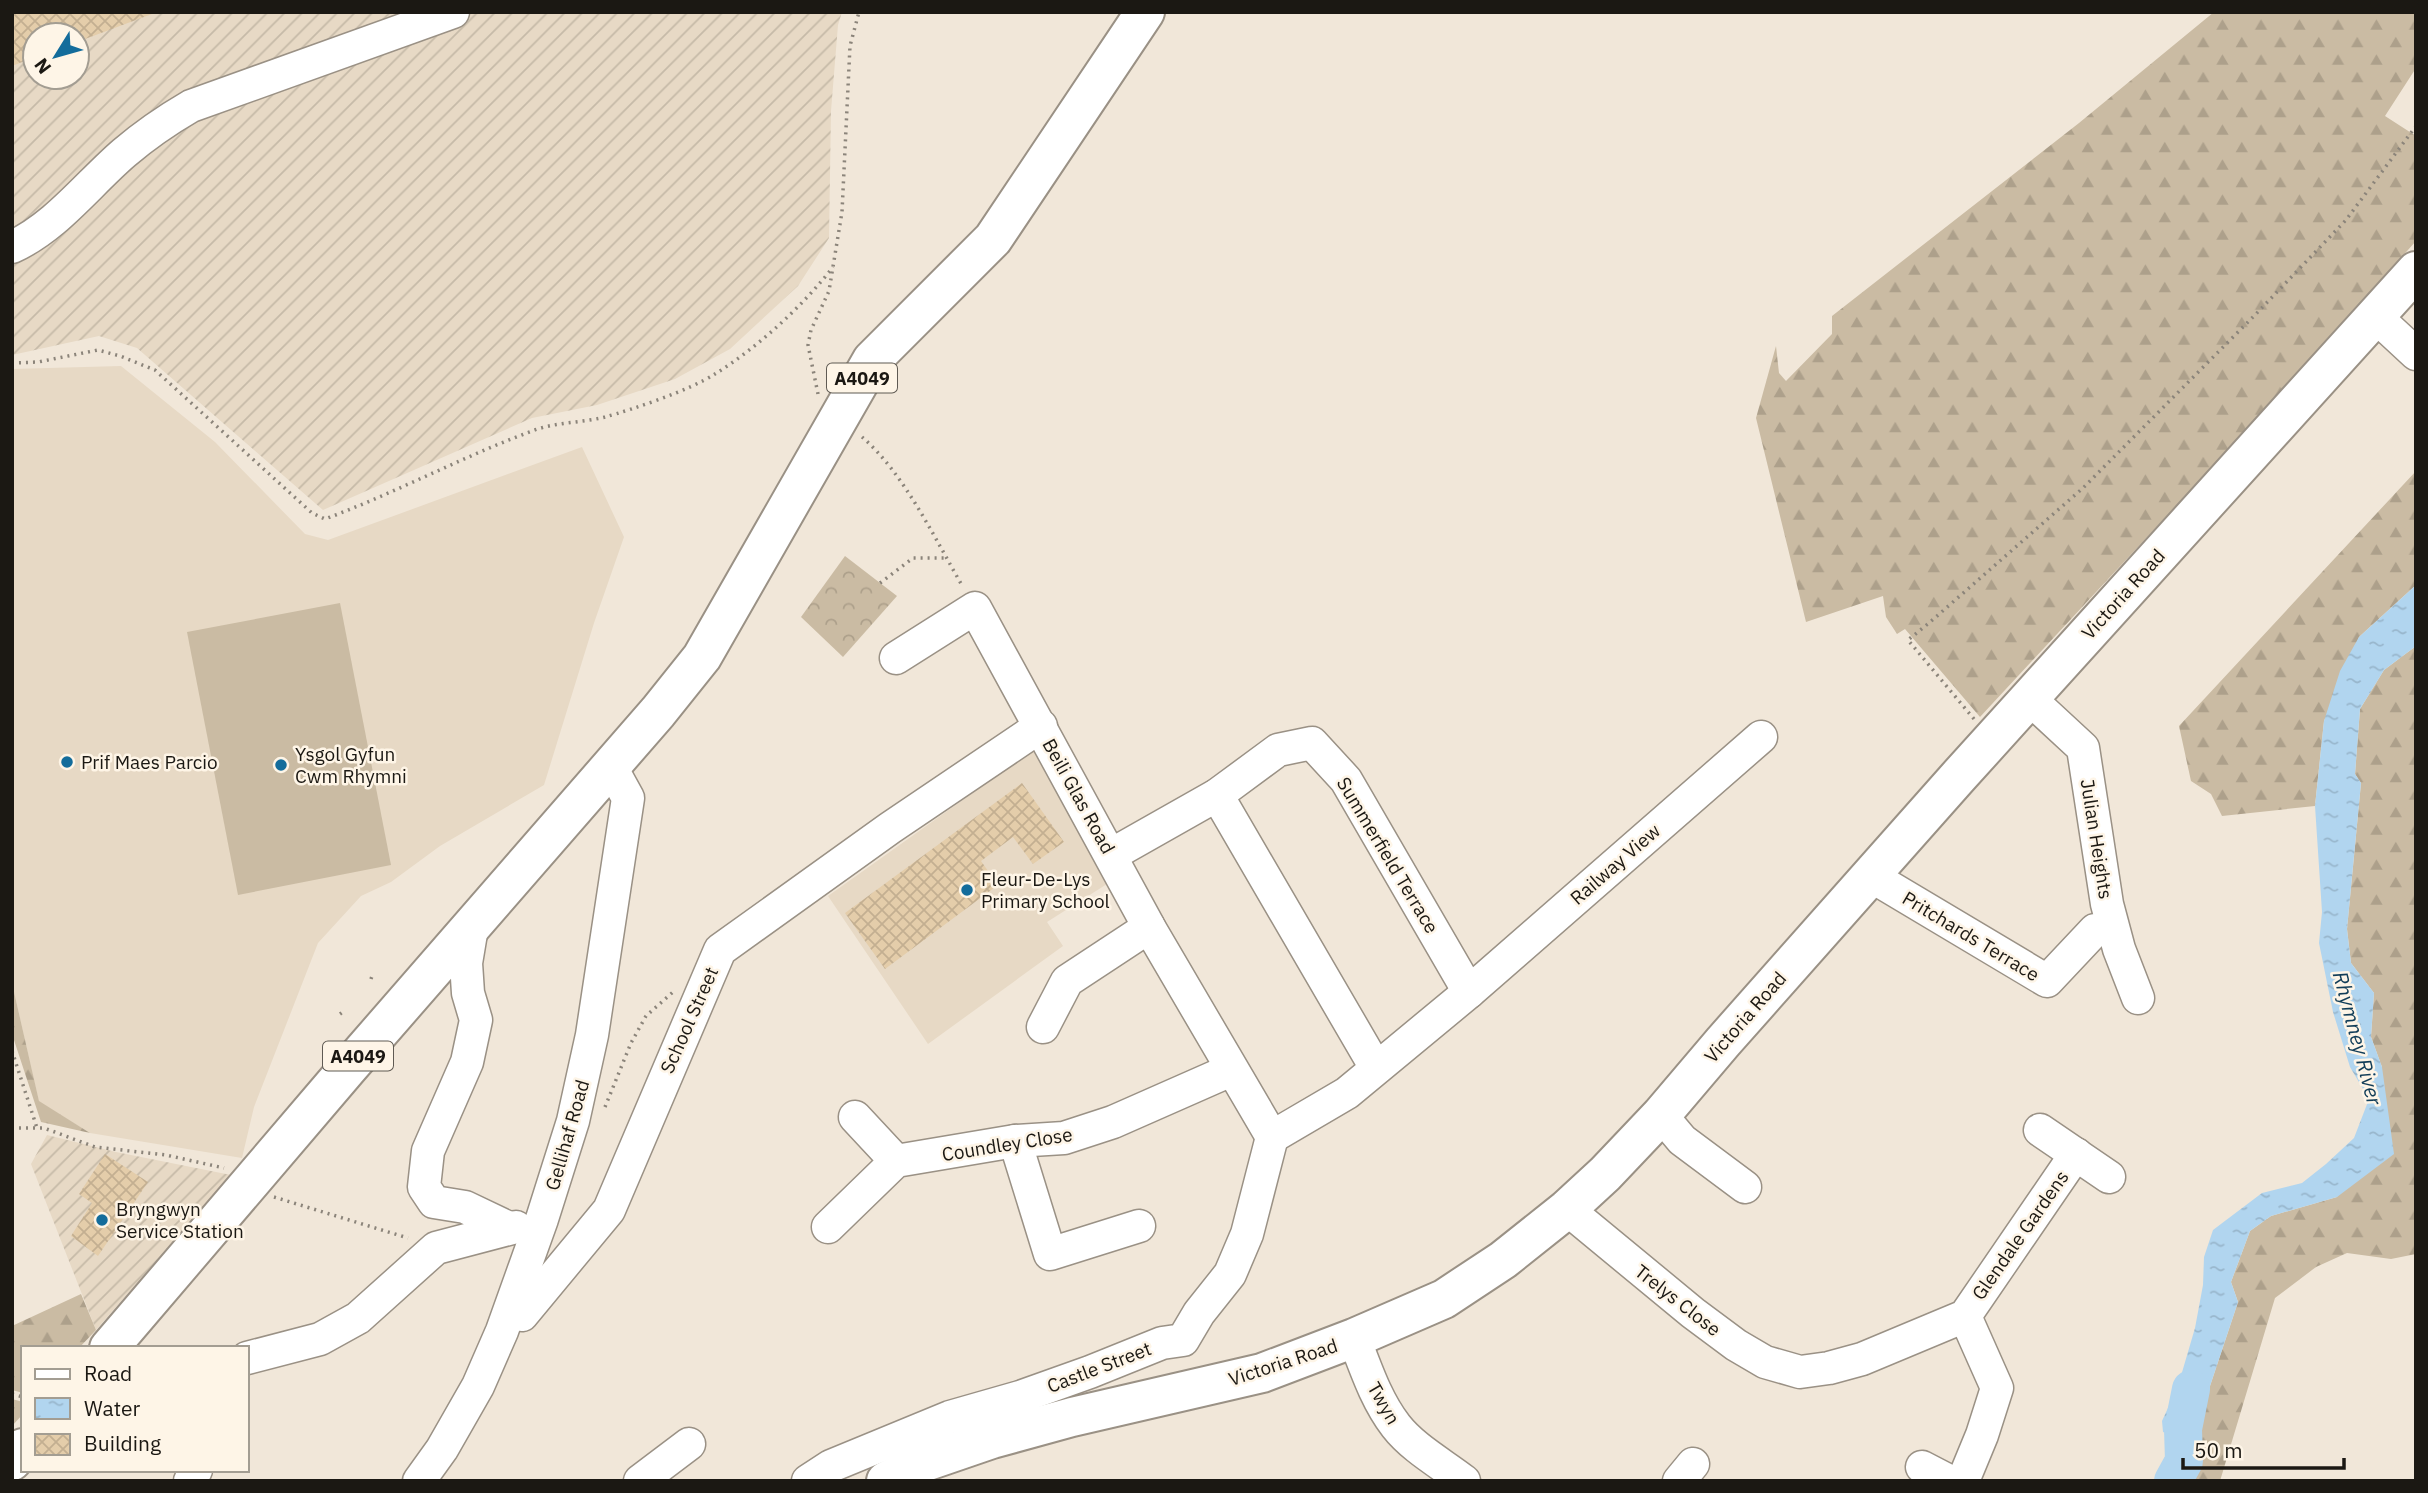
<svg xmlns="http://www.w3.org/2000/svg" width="2428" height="1493" font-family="'IBM Plex Sans',sans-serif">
<defs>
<pattern id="industrial-furrows" width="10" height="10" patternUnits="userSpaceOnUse" patternTransform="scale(1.75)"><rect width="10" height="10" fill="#e7d9c5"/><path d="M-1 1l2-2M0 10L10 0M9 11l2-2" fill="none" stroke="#c6baa8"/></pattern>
<pattern id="grass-tufts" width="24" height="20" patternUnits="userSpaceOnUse" patternTransform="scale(1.75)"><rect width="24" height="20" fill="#cabba3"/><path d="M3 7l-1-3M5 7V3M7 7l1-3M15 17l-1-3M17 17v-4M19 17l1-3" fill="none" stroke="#ada08b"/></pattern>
<pattern id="forest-firs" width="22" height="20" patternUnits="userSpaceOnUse" patternTransform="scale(1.75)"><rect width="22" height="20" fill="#cabba3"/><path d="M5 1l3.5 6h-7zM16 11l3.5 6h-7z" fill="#ada08b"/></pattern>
<pattern id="park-crowns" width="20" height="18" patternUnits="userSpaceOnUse" patternTransform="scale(1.75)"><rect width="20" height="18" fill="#cabba3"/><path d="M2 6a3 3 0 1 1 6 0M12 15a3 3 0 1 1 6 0" fill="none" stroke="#ada08b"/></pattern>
<pattern id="water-ripples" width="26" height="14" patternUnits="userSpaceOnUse" patternTransform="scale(1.75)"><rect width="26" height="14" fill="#b1d5ef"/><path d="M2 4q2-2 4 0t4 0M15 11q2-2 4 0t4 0" fill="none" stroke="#98b6cc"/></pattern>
<pattern id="building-cross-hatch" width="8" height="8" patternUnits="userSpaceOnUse" patternTransform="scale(1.75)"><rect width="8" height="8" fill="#e4cdaa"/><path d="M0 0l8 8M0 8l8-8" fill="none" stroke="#c3af91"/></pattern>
</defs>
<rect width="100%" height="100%" fill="#f1e7d9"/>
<g fill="#e7d9c5">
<polygon points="121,366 215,442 305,534 328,540 582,447 624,537 594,623 544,785 440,846 391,882 361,896 318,943 254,1107 242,1158 90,1133 39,1102 12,983 12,369"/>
<polygon points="1037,747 1107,884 1047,922 1063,946 928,1044 828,896"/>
</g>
<g fill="url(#industrial-furrows)" fill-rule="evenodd">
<path d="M 12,12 L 842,12 L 838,25 L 831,111 L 829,238 L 798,286 L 730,349 L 675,379 L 597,405 L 532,418 L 323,510 L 137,348 L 99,336 L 12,355 ZM 35,35 L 77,35 L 77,77 L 35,77 Z"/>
<polygon points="47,1135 116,1152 231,1175 96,1330 31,1164"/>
</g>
<polygon fill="url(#grass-tufts)" points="12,1399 23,1402 23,1414 12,1426"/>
<g fill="url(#forest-firs)">
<polygon points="2214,12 2416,12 2416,68 2385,116 2416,136 2416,241 2267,408 1980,717 1905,629 1897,634 1886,617 1883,596 1806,622 1756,418 1776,346 1779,373 1786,381 1832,334 1832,316 2079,123"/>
<polygon points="2416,471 2416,585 2359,637 2324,721 2315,806 2222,816 2211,794 2191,781 2179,726"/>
<polygon points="2416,646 2416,1254 2391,1259 2347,1253 2316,1267 2275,1298 2220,1481 2188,1481 2200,1445 2203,1407 2238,1302 2231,1282 2250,1231 2271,1216 2337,1197 2382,1067 2371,1037 2374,993 2351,963 2347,929 2361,783 2355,774 2360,709 2384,670"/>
<polygon points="12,983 39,1101 90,1133 41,1122 12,1034"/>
<polygon points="81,1294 96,1330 79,1348 23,1348 23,1393 12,1390 12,1326"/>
</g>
<polygon fill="url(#park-crowns)" points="845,556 897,596 843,657 801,617"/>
<polygon fill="#cabba3" points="340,603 391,865 238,895 187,632"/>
<polygon fill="url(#water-ripples)" points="2416,585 2416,646 2384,670 2360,709 2355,774 2361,783 2347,929 2351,963 2374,993 2371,1037 2382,1067 2394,1154 2337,1197 2271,1216 2250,1231 2231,1282 2238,1302 2203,1407 2200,1445 2163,1432 2162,1421 2178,1386 2195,1328 2203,1285 2204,1257 2213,1230 2262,1193 2302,1183 2326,1164 2354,1138 2369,1099 2350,1067 2333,1012 2319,943 2322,912 2315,806 2324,721 2340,671 2359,637"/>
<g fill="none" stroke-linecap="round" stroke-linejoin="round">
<polyline stroke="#b1d5ef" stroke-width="38" points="2173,1481 2184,1461 2183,1429 2191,1389"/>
</g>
<g fill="url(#building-cross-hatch)">
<polygon points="12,12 152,12 152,14 77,42 77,35 35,35 35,57 12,66"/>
<polygon points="1022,783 1064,842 1033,864 1013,837 981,861 998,885 885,969 845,913"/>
<polygon points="105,1154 148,1182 98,1256 71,1236 92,1203 79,1194"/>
</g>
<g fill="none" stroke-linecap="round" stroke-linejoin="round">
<g stroke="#9a9185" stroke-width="35">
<g id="minor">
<path d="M 12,247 C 56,227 88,184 124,153 C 145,135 167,120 191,106 L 453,12"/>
<polyline points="2375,316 2416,354"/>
<polyline points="896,658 975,608 1149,927 1272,1137"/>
<polyline points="2029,698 2083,748 2107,904 2119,949 2138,998"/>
<polyline points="1217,795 1376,1068"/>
<polyline points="1111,855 1217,795 1278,750 1312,743 1346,780 1469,992"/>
<polyline points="1871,876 2047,981 2095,930"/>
<polyline points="472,927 466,963 468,993 476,1020 467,1062 428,1151 424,1187 434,1202 465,1207 509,1228"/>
<polyline points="1043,1027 1067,981 1149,927"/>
<polyline points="1661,1115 1682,1140 1745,1187"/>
<polyline points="855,1117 896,1161"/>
<polyline points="2040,1130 2109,1177"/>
<polyline points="1272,1137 1347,1093 1469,992 1761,737"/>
<polyline points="1015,1141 1050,1254 1139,1226"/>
<polyline points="1567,1209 1693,1313 1736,1345 1765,1362 1800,1372 1829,1368 1862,1359 1965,1316 2076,1154"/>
<polyline points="828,1227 896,1161 1015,1141 1064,1138 1113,1122 1231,1070"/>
<polyline points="522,1315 609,1210 720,950 890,828 1041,726"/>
<path d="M 1354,1338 C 1366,1369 1376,1400 1396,1426 C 1413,1448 1442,1464 1464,1481"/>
<polyline points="247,1358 320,1339 358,1318 436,1248 516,1227"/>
<polyline points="1922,1467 1949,1481"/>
<polyline points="190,1481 196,1470"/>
<polyline points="419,1481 442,1449 478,1386 502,1331 542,1219 573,1121 592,1035 628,798 611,767"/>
<polyline points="640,1481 689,1444"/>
<polyline points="808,1481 831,1466 950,1417 1020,1397 1090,1372 1162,1343 1183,1340 1199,1313 1230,1274 1247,1234 1272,1137"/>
<polyline points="1679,1481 1693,1464"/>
<polyline points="1963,1481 1982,1435 1997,1388 1965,1316"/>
</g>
</g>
<g stroke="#9a9185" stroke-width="42">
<g id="major">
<polyline points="109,1348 348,1068 658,712 702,657 872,360 993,239 1145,12"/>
<polyline points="12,1461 23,1448"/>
<polyline points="886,1481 922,1463 992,1439 1072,1417 1262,1373 1354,1338 1444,1299 1503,1260 1567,1209 1605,1174 1661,1115 1723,1042 1958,777 2416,271"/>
</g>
</g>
<g stroke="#8b847a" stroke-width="3.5" stroke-dasharray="2 5" stroke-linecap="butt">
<path d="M 12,363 L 38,362 L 98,350 L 120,356 L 155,370 L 312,513 L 325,519 C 395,493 462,457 532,431 C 555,422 581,423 605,417 C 634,409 690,390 715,374 C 757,348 802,307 833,267"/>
<polyline points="818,394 808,345 811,330 829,291 842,212 850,46 859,12"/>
<path d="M 862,437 C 904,473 935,539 963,587"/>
<polyline points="880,583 913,558 946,558"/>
<polyline points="1974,719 1908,640 1929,623 2083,488 2255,315 2346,220 2416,126"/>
<polyline points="371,979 372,976"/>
<polyline points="340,1014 344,1011"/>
<polyline points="12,1051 37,1128"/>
<polyline points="605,1107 631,1043 646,1016 673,992"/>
<polyline points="12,1128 44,1128 95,1147 166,1155 224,1168"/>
<polyline points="274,1197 408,1238"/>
<polyline points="12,1394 23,1397"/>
</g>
<use href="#minor" stroke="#fff" stroke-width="32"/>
<use href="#major" stroke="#fff" stroke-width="38"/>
</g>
<g fill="#136c9b" stroke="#fef5e7" stroke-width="2.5">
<circle cx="67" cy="762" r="7"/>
<circle cx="281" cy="765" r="7"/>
<circle cx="967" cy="890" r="7"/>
<circle cx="102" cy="1220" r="7"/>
</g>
<g text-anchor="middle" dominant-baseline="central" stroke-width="5" stroke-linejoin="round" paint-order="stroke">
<g fill="#fef5e7" stroke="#5f5a53" stroke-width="2">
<rect x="827" y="363.5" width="70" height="29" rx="5"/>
<rect x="323" y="1041.5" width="70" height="29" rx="5"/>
</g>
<g font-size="18" font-weight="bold" fill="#1b1813">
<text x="862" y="378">A4049</text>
<text x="358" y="1056">A4049</text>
</g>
<g font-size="19" fill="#1b1813" stroke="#fef5e7">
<text transform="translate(2123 594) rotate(-48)">Victoria Road</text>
<text transform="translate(1079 796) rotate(61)">Beili Glas Road</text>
<text transform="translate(2097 839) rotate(81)">Julian Heights</text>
<text transform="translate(1388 855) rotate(59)">Summerfield Terrace</text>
<text transform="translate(1615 864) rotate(-41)">Railway View</text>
<text transform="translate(1971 936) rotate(31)">Pritchards Terrace</text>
<text transform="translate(1745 1017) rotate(-49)">Victoria Road</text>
<text transform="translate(689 1020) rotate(-66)">School Street</text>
<text transform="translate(567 1135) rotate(-74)">Gellihaf Road</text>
<text transform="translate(1007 1144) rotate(-9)">Coundley Close</text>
<text transform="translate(2020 1235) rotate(-55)">Glendale Gardens</text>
<text transform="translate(1678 1300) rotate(38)">Trelys Close</text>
<text transform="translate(1283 1362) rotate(-18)">Victoria Road</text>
<text transform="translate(1099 1367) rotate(-21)">Castle Street</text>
<text transform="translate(1384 1403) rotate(60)">Twyn</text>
</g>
<g font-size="19" fill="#1b1813" stroke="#fef5e7" text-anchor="start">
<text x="295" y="754">Ysgol Gyfun<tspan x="295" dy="22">Cwm Rhymni</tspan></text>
<text x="81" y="762">Prif Maes Parcio</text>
<text x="981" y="879">Fleur-De-Lys<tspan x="981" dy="22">Primary School</tspan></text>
<text x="116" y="1209">Bryngwyn<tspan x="116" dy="22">Service Station</tspan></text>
</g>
<g font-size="21" font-style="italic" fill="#113d58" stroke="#fef5e7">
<text transform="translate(2358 1038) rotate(75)">Rhymney River</text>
</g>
</g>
<rect width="2428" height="1493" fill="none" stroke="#1b1813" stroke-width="28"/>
<rect x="21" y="1346" width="228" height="126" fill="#fef5e7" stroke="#a39d92" stroke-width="2"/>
<rect x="35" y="1369" width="35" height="10" fill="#ffffff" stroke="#a39d92" stroke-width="2"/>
<text x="84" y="1381" font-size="21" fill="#1b1813">Road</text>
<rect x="35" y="1398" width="35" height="21" fill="url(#water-ripples)" stroke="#a39d92" stroke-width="2"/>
<text x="84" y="1416" font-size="21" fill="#1b1813">Water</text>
<rect x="35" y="1434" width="35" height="21" fill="url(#building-cross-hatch)" stroke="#a39d92" stroke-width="2"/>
<text x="84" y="1451" font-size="21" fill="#1b1813">Building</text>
<g transform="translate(56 56) rotate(233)"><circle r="33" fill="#fef5e7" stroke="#a39d92" stroke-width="2"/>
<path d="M0-5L12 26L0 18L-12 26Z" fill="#136c9b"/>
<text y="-10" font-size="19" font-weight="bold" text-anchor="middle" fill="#1b1813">N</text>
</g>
<path d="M2183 1458v10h161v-10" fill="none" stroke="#1b1813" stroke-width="3.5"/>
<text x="2194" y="1458" font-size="21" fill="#1b1813" stroke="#fef5e7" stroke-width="5" paint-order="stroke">50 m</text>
</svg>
